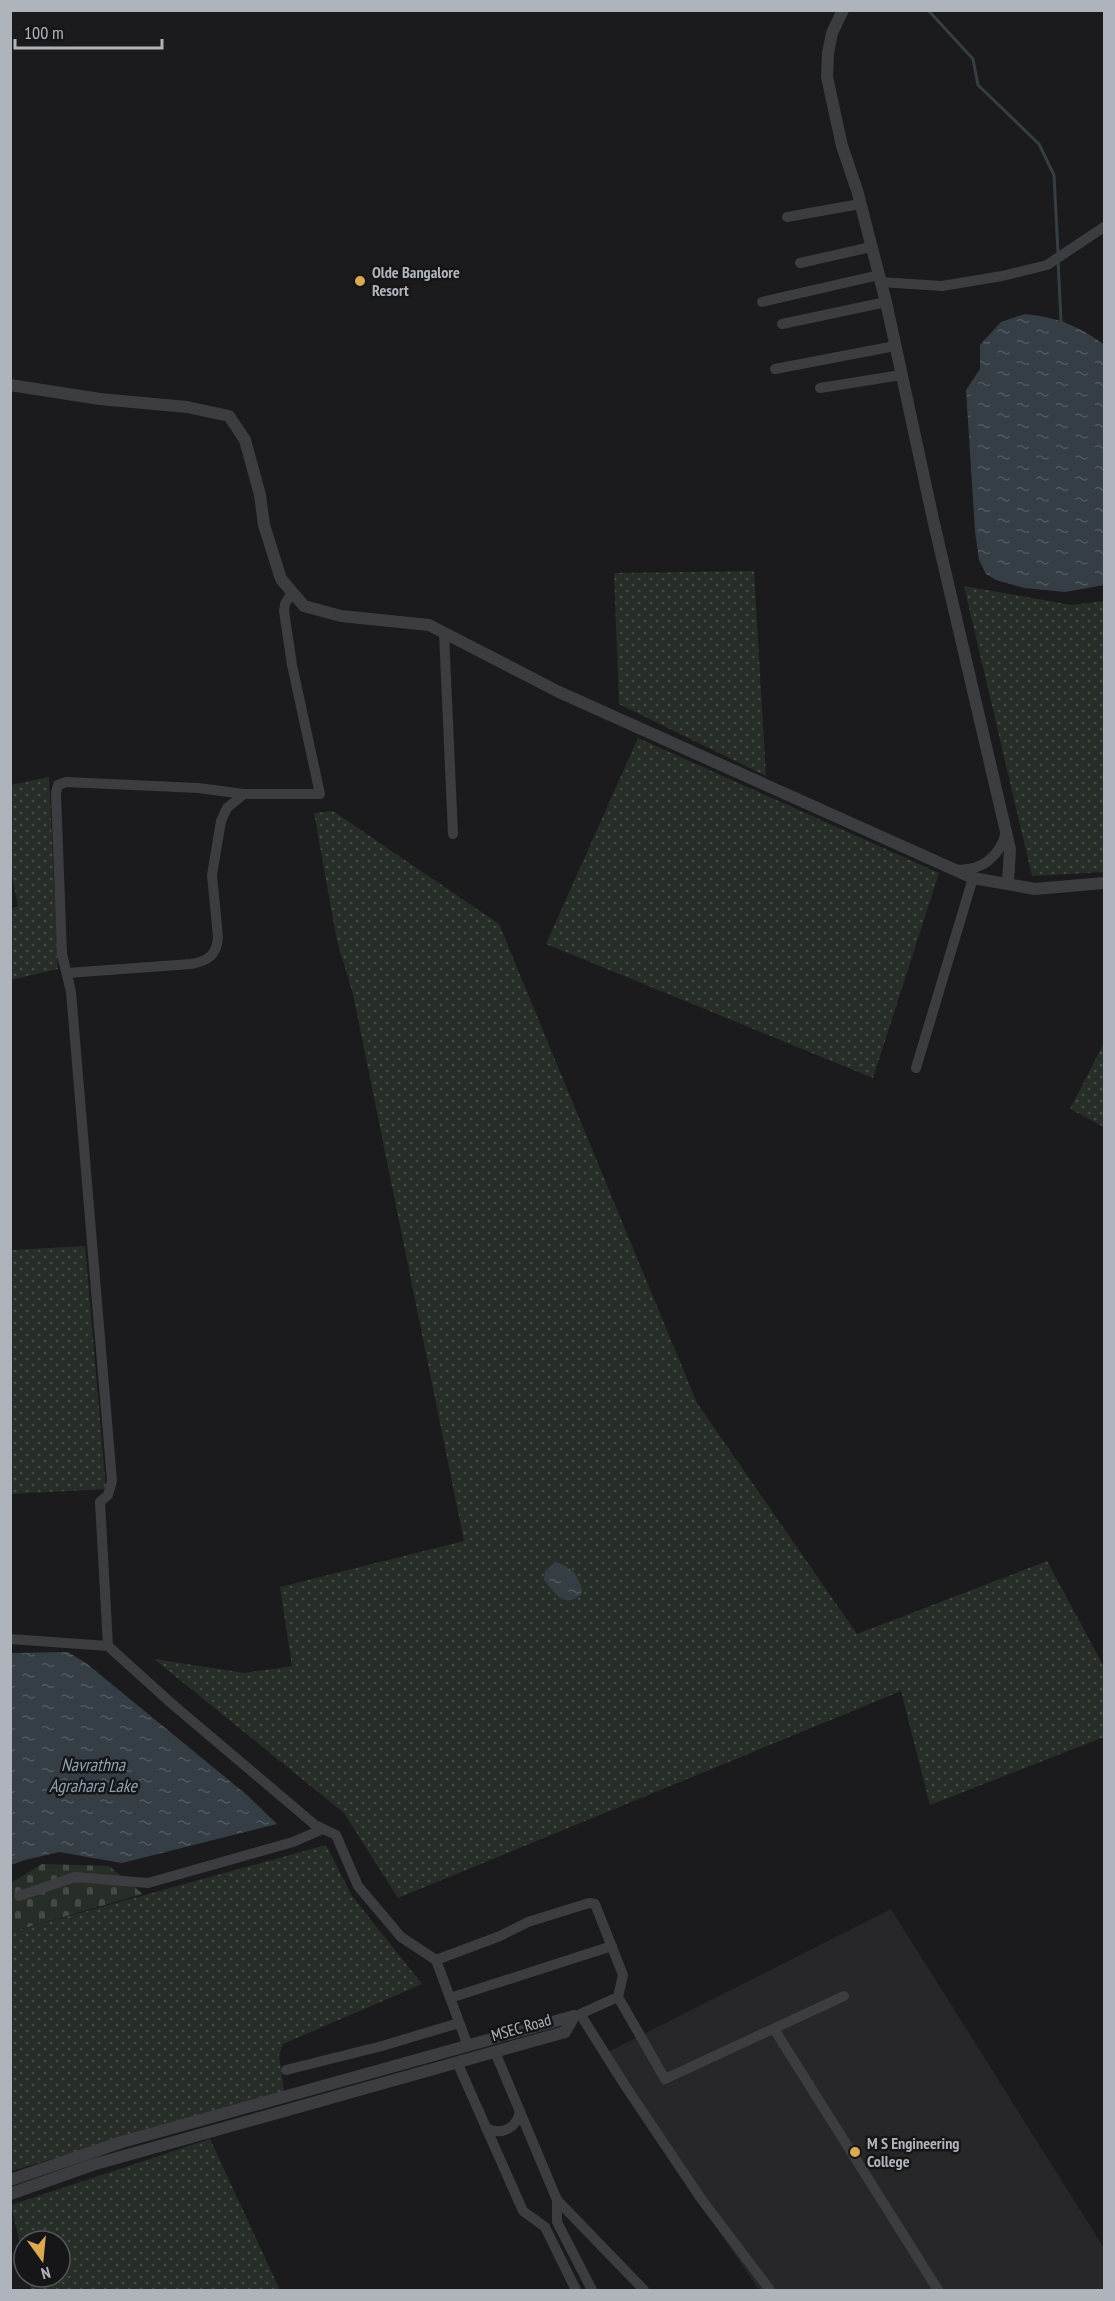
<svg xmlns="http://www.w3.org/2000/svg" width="1115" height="2301" font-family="'PT Sans Narrow',sans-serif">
<defs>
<pattern id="grass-dots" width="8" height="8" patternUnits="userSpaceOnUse" patternTransform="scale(1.5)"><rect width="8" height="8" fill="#272e28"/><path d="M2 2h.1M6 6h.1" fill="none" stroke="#444a45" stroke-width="1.8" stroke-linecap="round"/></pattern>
<pattern id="cemetery-stones" width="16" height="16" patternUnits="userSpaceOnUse" patternTransform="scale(1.5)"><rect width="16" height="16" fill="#272e28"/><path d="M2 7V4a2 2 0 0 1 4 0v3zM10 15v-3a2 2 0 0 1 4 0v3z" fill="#444a45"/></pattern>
<pattern id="water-ripples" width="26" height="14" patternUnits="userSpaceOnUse" patternTransform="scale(1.5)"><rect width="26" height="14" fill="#363e45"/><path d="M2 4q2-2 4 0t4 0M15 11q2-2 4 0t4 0" fill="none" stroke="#51585e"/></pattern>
</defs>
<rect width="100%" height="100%" fill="#1b1b1d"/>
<polygon fill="#27272a" points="891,1909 1104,2248 1104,2290 759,2290 600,2056"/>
<g fill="url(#grass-dots)">
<polygon points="754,571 766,776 619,704 614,573"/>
<polygon points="964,586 1072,605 1104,601 1104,872 1032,876"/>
<polygon points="638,738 939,873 873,1078 546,944"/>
<polygon points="49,777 58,969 11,980 10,909 18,906 11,871 11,785"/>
<polygon points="333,811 499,924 697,1403 857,1634 1047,1561 1104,1667 1104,1737 930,1805 901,1691 398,1898 344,1813 154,1659 245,1673 292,1666 280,1587 464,1541 353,994 337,941 314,813"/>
<polygon points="1104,1043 1104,1127 1070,1109"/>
<polygon points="85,1246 106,1489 11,1494 11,1250"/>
<polygon points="326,1845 352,1896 422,1984 283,2044 279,2055 284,2091 11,2171 11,1932"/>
<polygon points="210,2139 280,2290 31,2290 28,2277 60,2277 60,2241 24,2241 24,2262 11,2205"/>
</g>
<polygon fill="url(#cemetery-stones)" points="42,1864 109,1866 143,1894 11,1932 11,1883"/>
<g fill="url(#water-ripples)">
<path d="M 1025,314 C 1056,317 1080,326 1104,345 L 1104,585 L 1065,592 L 1024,588 L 996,580 L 986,574 L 979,560 L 975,531 L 966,390 L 980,369 L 980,345 L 1001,322 Z"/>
<path d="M 555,1562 C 571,1566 582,1578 582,1594 C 563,1609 556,1594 544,1580 L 545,1571 Z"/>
<polygon points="68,1652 86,1663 247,1795 277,1824 122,1863 59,1852 25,1860 11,1865 11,1653"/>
</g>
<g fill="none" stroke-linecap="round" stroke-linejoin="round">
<g stroke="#363e45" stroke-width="3">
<polyline points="928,10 973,59 978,85 1039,144 1054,175 1058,253"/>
<polyline points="1058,260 1061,321"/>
</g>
<g stroke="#3c3d41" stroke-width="10">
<polyline points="787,217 860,204"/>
<polyline points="800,263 871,247"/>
<polyline points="880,282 942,286 1002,276 1047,265 1104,227"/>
<polyline points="762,302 879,275"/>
<polyline points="782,324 886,302"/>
<polyline points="775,369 895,346"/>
<polyline points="820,388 901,375"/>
<polyline points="292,592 285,604 284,611 292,665 320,794 244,794 198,788 66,782 58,785 56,793 62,954 71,992 112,1481 108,1495 100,1502 108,1646 171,1703 315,1825 336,1835 358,1886 401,1937 436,1960"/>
<polyline points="444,633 453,834"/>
<path d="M 953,869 C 980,873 1000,857 1006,832"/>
<path d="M 67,973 L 191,964 C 208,961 217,955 218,937 L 212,875 L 221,821 L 227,808 L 244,794"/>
<polyline points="916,1068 973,878"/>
<polyline points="10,1639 108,1646"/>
<polyline points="19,1896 75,1877 148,1883 293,1842 323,1829"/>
<polyline points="618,1997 665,2079 844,1996"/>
<polyline points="450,1998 612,1946"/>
<polyline points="774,2029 938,2290"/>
<polyline points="468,2046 436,1960 500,1936 528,1922 589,1903 595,1904 623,1975 618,1997 580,2014 626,2087 702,2200 770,2290"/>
<polyline points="495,2052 557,2200 557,2222 592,2290"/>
<polyline points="457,2062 523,2211 545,2227 576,2290"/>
<polyline points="286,2070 382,2046 459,2023"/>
<path d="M 486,2128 C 502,2136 517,2128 520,2111"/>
<polyline points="557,2200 644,2290"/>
</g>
<g stroke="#3c3d41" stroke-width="12">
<polyline points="843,10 832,33 828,53 827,77 842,146 857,190 886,302 933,519 1010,849 1008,882"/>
<polyline points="10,385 100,399 187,407 229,416 245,440 260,495 264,525 281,579 304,606 341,616 429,625 559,692 973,878 1035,889 1104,883"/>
<polyline points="10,2180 122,2142 574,2016"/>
<polyline points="10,2194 92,2165 565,2032 574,2016"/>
</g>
</g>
<g fill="#dca953" stroke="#161618" stroke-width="2">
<circle cx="360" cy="281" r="6"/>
<circle cx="855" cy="2152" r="6"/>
</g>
<g text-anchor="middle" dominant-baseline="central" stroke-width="5" stroke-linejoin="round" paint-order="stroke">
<g font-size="16" font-weight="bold" fill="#afb3bb" stroke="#161618" text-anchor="start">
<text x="372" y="272">Olde Bangalore<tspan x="372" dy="18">Resort</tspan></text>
<text x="867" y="2143">M S Engineering<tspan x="867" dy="18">College</tspan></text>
</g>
<g font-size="16" fill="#afb3bb" stroke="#161618">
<text transform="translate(521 2027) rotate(-16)">MSEC Road</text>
</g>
<g font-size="18" font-style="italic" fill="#8ba1b1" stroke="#161618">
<text x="93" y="1764">Navrathna<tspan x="93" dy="21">Agrahara Lake</tspan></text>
</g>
</g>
<rect width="1115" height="2301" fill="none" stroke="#afb3bb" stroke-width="24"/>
<g transform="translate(42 2259) rotate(165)"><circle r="28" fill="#161618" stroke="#535559" stroke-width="1.5"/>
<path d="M0-4.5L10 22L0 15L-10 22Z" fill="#dca953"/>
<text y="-9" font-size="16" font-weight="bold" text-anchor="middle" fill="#afb3bb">N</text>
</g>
<path d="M15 39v9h147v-9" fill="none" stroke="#afb3bb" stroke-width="3"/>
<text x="24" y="39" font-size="18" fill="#afb3bb" stroke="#161618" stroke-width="4.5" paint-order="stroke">100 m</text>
</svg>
